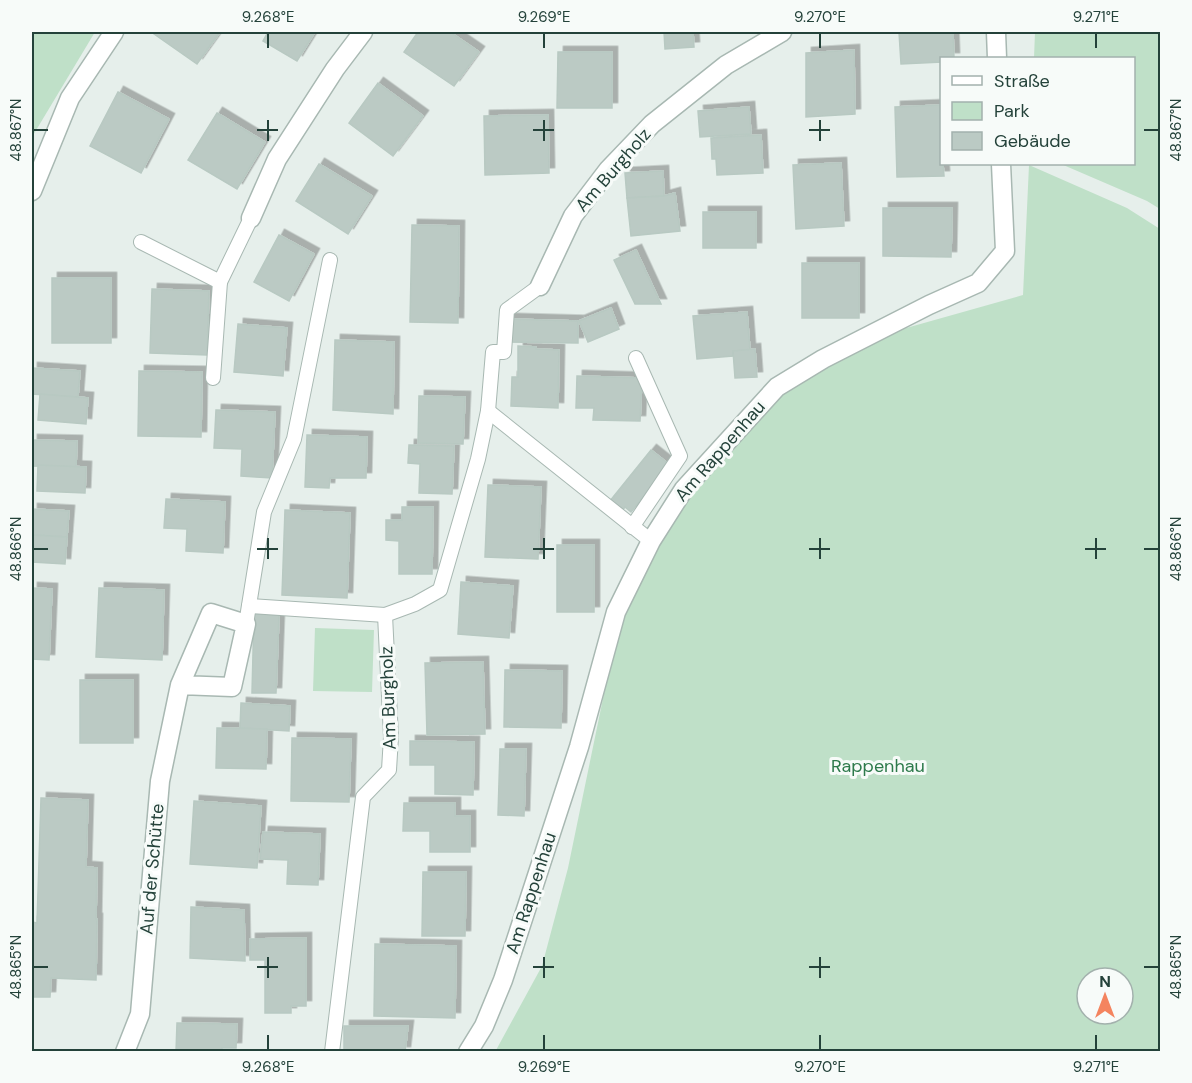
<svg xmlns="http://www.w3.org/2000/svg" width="1192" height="1083" font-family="'DM Sans',sans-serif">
<defs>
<filter id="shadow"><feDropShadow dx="5.5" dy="-5.5" stdDeviation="0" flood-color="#0004"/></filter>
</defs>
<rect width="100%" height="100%" fill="#e6efeb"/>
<g fill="#bfe0c8" fill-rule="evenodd">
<polygon points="32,32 95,32 32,137"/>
<polygon points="1035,32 1160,32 1160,209 1147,201 1061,164 1134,164 1134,58 1034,58"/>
<path d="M 1029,165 L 1127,208 L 1160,229 L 1160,1051 L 495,1052 L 542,966 L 568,868 L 631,563 L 821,352 L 1023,295 ZM 1087,978 L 1123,978 L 1123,1014 L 1087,1014 Z"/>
<polygon points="315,628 374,630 372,692 313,691"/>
</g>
<g fill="#bbcac4" stroke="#b8c9c2" stroke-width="1.5" filter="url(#shadow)">
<polygon points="156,32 220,32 197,64 154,34"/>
<polygon points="268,32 315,32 297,61 263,41"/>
<polygon points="418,32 450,32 479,52 454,86 404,52"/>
<polygon points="664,32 693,32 694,47 665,49"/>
<polygon points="899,32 953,32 954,58 942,58 942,62 901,64"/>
<polygon points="854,50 855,114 806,117 806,53"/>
<polygon points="558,52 612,52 612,108 557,108"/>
<polygon points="378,83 423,116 393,156 349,123"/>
<polygon points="118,92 169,119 141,173 90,146"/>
<polygon points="942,105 942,164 943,164 944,176 897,177 895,107"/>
<polygon points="749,107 751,134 700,137 698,111"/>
<polygon points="217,113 265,142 237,189 188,160"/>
<polygon points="548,115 549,173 485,175 484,116"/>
<polygon points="761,135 763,173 717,175 716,159 712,159 711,138"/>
<polygon points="841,163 844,226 796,229 793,165"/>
<polygon points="319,164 372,196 348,234 296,201"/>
<polygon points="663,171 664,196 627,198 625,173"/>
<polygon points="675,193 680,231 631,236 627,198 664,196"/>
<polygon points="883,208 952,208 951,257 883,256"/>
<rect x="703" y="212" width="53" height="36"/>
<polygon points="412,225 459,226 458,323 410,322"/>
<polygon points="279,235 314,254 289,301 254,282"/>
<polygon points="636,250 661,304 635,304 614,260"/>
<rect x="802" y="263" width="57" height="55"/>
<rect x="52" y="278" width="59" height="65"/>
<polygon points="152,289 209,291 207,355 150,353"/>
<polygon points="611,308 619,329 588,342 579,321"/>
<polygon points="747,312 750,350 733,351 733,356 697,359 693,316"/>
<polygon points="508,319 578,321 578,343 508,342"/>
<polygon points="238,324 287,328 283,376 234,372"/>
<polygon points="335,340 394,342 393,414 333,410"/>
<polygon points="518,346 536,347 536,349 559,350 558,408 511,406 512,377 518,377"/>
<polygon points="755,349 757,377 735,378 733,351"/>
<polygon points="32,368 80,371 78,397 32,394"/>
<polygon points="139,371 202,372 201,437 138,436"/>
<polygon points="577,376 642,378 640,421 593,420 594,408 576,408"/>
<polygon points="40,394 88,398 86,424 38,420"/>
<polygon points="419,396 465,397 463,444 418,443"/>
<polygon points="216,410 275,412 272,478 241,476 242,449 214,448"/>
<polygon points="307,435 367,437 366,478 330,478 329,488 305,487"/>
<polygon points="32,440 77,441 76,467 32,466"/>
<polygon points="409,445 454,446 452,494 419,493 420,464 408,463"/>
<polygon points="651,450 670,465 631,512 625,507 622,511 610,501"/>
<polygon points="38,465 86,467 85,493 37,491"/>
<polygon points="488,485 541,487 538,559 485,557"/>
<polygon points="166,499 225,502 223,553 186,551 187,529 164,528"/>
<polygon points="402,507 433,507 432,574 399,574 399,541 386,540 386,520 402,520"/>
<polygon points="32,509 69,511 67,537 32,535"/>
<polygon points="285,510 350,513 347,598 282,595"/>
<polygon points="32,535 67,537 65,564 32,562"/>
<rect x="557" y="545" width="37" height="67"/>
<polygon points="461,582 513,586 509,638 458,634"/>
<polygon points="32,588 52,589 49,660 32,659"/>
<polygon points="99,588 164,590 162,660 96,657"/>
<polygon points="254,614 279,615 276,693 252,693"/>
<polygon points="483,662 485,734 427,735 425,663"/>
<polygon points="505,670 562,671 561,728 504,727"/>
<rect x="80" y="680" width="53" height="63"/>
<polygon points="241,703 290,706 289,731 240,728"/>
<polygon points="217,728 267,729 266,769 216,768"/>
<polygon points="292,738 351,739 349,802 291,801"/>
<polygon points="410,741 474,742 473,795 435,794 435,765 410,765"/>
<polygon points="500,749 526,749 524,816 498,815"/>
<polygon points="41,798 88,800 86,867 97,868 96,919 97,919 96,980 51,978 50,997 32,997 32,922 37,923"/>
<polygon points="194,801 261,806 257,868 190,864"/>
<polygon points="404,803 455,803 455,816 470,816 470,852 430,852 430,831 403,831"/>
<polygon points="263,832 320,834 318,885 287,884 288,860 260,859"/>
<polygon points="423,872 466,872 465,936 422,936"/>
<polygon points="191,907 244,910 245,961 190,958"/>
<polygon points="306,938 306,1006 291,1006 291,1013 265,1013 265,960 250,960 250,939"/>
<polygon points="375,944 456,946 455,1018 374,1016"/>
<polygon points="177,1023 237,1024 236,1048 222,1048 222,1052 176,1052"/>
<polygon points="344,1026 408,1026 405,1052 344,1052"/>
</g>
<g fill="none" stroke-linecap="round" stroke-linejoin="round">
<g stroke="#a8b8b2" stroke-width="16">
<g id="lane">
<polyline points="141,242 220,282 251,218"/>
<polyline points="213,378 220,282"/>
<polyline points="488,411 651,541"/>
<polyline points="632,527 680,456 636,358"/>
<polyline points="249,606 385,615"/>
<polyline points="246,624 264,512 294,439 330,260"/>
<polyline points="332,1052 363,797 389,770 391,737 385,615 415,604 440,590 478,459 488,411 493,352 504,352 507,310 540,286"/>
</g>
</g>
<g stroke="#a8b8b2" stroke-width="21">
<g id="street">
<polyline points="996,32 997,58"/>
<polyline points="32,191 70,98 114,32"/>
<polyline points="251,218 277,159 335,69 363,32"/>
<polyline points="540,286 573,216 608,170 652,124 726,65 782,32"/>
<polyline points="125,1052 140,1014 160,781 180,685 211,613 246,624 232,687 180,685"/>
<polyline points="468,1052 484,1026 503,980 579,747 616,612 651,541 684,489 777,387 823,359 929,305 978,283 1005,251 1001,164"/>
</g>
</g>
<use href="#lane" stroke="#fff" stroke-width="14"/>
<use href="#street" stroke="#fff" stroke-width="18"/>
</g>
<path fill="none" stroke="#24423a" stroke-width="2" d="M 268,33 L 268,48M 544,33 L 544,48M 820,33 L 820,48M 1096,33 L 1096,48M 268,120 L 268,141M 544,120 L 544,141M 820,120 L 820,141M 33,130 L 48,130M 257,130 L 278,130M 533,130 L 554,130M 809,130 L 830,130M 1144,130 L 1159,130M 268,538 L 268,559M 544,538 L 544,559M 820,538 L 820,559M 1096,538 L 1096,559M 33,549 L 48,549M 257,549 L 278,549M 533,549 L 554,549M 809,549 L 830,549M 1085,549 L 1106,549M 1144,549 L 1159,549M 268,957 L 268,978M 544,957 L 544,978M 820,957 L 820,978M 33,967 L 48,967M 257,967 L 278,967M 533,967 L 554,967M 809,967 L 830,967M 1144,967 L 1159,967M 268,1035 L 268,1050M 544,1035 L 544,1050M 820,1035 L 820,1050M 1096,1035 L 1096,1050"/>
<g text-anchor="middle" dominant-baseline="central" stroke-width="6" stroke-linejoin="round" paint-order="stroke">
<g font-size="18" fill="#24423a" stroke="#f7fbf9">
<text transform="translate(613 170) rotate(-49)">Am Burgholz</text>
<text transform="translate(720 451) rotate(-49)">Am Rappenhau</text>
<text transform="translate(388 698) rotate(-92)">Am Burgholz</text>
<text transform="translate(152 869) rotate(-85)">Auf der Schütte</text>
<text transform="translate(531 893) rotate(-72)">Am Rappenhau</text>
</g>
<g font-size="18" fill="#2d7a4b" stroke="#f7fbf9">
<text x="878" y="766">Rappenhau</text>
</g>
</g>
<rect width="1192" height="1083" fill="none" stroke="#f7fbf9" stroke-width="66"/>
<rect x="940" y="57" width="195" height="108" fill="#f7fbf9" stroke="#a3b1ad" stroke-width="1.5"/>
<rect x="952" y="76" width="30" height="9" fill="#ffffff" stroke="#a3b1ad" stroke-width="1.5"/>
<text x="994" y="87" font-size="18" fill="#24423a">Straße</text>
<rect x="952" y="102" width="30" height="18" fill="#bfe0c8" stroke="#a3b1ad" stroke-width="1.5"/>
<text x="994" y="117" font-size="18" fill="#24423a">Park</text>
<rect x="952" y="132" width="30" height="18" fill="#bbcac4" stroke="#a3b1ad" stroke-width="1.5"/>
<text x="994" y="147" font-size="18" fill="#24423a">Gebäude</text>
<g transform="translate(1105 996)"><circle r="28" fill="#f7fbf9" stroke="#a3b1ad" stroke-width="1.5"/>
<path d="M0-4.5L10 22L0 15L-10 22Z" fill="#f4845f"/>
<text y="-9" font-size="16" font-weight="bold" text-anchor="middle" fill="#24423a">N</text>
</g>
<rect x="33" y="33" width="1126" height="1017" fill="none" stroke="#24423a" stroke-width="2"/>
<g font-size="15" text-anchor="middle" fill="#24423a">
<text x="268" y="22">9.268°E</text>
<text x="544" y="22">9.269°E</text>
<text x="820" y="22">9.270°E</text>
<text x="1096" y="22">9.271°E</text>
<text transform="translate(16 130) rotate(-90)" y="5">48.867°N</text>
<text transform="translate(1176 130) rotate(-90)" y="5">48.867°N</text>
<text transform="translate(16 549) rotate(-90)" y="5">48.866°N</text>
<text transform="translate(1176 549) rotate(-90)" y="5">48.866°N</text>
<text transform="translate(16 967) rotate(-90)" y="5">48.865°N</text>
<text transform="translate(1176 967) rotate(-90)" y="5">48.865°N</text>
<text x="268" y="1072">9.268°E</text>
<text x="544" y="1072">9.269°E</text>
<text x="820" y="1072">9.270°E</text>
<text x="1096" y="1072">9.271°E</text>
</g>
</svg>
